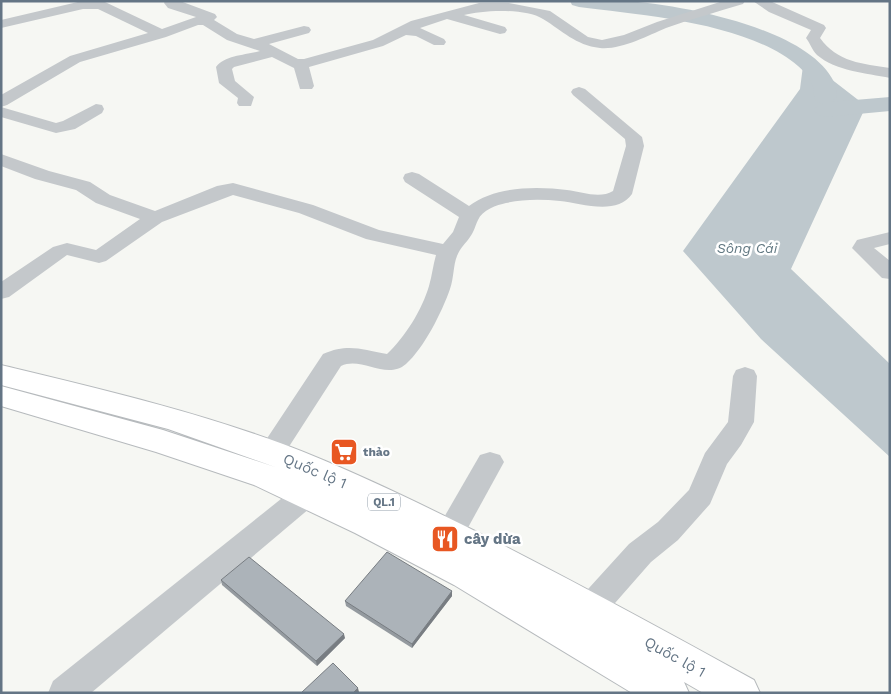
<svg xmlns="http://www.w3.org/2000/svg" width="891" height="694" font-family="'Work Sans',sans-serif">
<rect width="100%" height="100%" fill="#f6f7f3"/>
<polygon fill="#bec8cd" points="804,58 866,106 791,269 890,364 890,457 761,339 683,251 800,89"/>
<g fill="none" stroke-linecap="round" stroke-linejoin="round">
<path fill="#bec8cd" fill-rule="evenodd" d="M 570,1 C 589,1 608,0 627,1 C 682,5 808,28 834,82 C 836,86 836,92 837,97 L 831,102 L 890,97 L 890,111 L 826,117 L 818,115 L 814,110 L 818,105 L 823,104 L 817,102 C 812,96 815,91 812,84 C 810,78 803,70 798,66 C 748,23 643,15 579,7 L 572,5 Z"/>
<g stroke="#b6babd" stroke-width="2">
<path id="highway" d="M 1,365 C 96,388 191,410 283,444 C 344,467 404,496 463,525 C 561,574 658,627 754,680 L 760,693 L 703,693 L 684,682 L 689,693 L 632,693 L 454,585 L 355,533 L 254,485 L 156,452 L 1,406 L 1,386 L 163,430 L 275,467 L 168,429 L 1,385 Z"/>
</g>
<g fill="#c4c8cb" fill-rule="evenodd">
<path d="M 82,1 L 105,2 L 162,29 L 196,17 L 168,8 L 164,3 L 165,1 L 180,1 L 215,14 L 217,17 L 214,20 L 237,34 L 254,39 L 304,26 L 309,27 L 311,30 L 309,33 L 269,44 L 298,59 L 304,59 L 373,40 L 411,21 L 479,3 L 509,3 L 550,11 L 588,37 L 602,40 L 624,35 L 657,22 L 723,1 L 745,1 L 743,4 C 717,12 691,19 666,28 C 647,36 621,50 600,48 C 575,45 563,31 543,19 C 525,8 483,10 464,15 L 505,27 L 507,30 L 505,33 L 500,34 L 447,19 L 420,28 L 444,39 L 446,42 L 444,45 L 434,45 L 416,36 L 406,35 L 383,46 L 309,67 L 314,86 L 312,89 L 300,89 L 294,68 L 272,57 L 234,67 L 232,69 L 235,81 L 254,97 L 251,106 L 239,106 L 237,103 L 238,98 L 219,83 L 216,67 C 225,55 247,55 260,51 L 227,40 L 203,25 L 198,25 L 166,37 L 80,62 L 7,105 L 1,107 L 1,95 L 70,56 L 148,33 L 98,9 L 83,9 L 1,28 L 1,20 Z"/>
<path d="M 753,1 L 770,1 L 824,25 L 826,28 L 820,38 C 837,62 863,64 890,68 L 890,78 C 866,73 836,71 817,55 C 812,50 810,43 806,38 L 811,30 L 769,12 Z"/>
<path d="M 579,87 L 585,89 L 642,137 L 644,146 L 632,194 C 617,216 580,203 560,201 C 542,199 523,199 506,203 C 497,205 482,210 478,220 C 475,226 474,232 470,237 C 466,243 460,248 457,256 C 453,266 454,278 450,289 C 442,312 424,348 406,364 C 386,381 362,356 341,366 L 281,459 L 271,462 L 261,459 L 258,452 L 323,354 C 349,343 362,350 387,354 C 405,337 422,310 429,286 C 432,276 433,265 436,255 L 366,239 L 299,213 L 233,195 L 162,222 L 106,261 L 99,263 L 67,255 L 9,297 L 1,299 L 1,282 L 53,247 L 67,243 L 96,250 L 140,219 L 96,203 L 76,190 L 35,179 L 1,166 L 1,154 L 49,171 L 90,182 L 110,195 L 155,211 L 217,186 L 233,183 L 313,205 L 379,230 L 443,244 L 453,232 L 459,217 L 405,182 L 403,178 L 405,174 L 412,172 L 419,174 L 469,206 C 495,186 537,186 567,190 C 582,192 600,199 613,191 L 626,146 L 625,139 L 573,95 L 571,92 L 573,89 Z"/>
<polygon points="96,104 102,105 104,109 102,113 75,129 56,133 1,117 1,107 56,123 63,121"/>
<polygon points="890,232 890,244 874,248 890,261 890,279 882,278 852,248 857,240"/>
<polygon points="745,367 754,370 757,376 754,422 741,445 727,464 710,504 678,540 651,562 601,619 590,623 579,619 574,609 579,599 629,544 658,522 689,490 705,453 728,422 733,376 736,370"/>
<polygon points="490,452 500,455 504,462 459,544 449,547 439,544 434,535 439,526 480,455"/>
<polygon points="306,484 316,487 320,495 316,503 91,693 48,693 53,681 296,487"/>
</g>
<use href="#highway" fill="#fff" fill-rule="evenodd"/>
</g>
<g fill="#949a9f">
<polygon points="221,580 345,638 317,666 222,585"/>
<polygon points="452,591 452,596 412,648 346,606 345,601"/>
</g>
<g fill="#787d82">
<polygon points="452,591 452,596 412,648 412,644"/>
<polygon points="344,634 345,638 317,666 316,661"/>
<polygon points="358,688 359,692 358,693 353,693"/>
</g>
<g fill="#acb3b9" stroke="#787d82">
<polygon points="387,552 452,591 412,644 345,601"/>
<polygon points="249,557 344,634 316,661 221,580"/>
<polygon points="333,663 358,688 353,693 301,693"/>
</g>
<defs>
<g id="supermarket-square" transform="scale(1.4375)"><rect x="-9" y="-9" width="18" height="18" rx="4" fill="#e85722" stroke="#fff"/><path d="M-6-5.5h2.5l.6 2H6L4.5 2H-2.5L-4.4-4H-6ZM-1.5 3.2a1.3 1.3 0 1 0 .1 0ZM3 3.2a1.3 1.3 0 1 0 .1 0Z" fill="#fff"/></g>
<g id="restaurant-square" transform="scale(1.4375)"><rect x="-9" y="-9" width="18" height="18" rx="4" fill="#e85722" stroke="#fff"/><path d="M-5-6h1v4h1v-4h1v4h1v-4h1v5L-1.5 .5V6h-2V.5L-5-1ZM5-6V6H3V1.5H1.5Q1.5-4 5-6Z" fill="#fff"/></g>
</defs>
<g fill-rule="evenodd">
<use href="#supermarket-square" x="344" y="452"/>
<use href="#restaurant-square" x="445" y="539"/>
</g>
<g text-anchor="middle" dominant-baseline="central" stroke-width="5" stroke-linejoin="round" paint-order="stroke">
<rect fill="#fff" stroke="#929eaa" stroke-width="1" x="368" y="493.5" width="32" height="17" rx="4"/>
<g font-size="11" font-weight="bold" fill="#647585">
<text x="384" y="502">QL.1</text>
</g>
<g font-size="12" font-weight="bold" fill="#647585" stroke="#fff" text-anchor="start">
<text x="363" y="452">thảo</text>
</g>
<g font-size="14" font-style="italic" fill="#607781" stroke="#fff">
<text x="747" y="248">Sông Cái</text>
</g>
<g font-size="15" fill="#647585" stroke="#fff">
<text transform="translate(315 471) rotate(23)">Quốc lộ 1</text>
<text transform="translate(675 657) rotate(29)">Quốc lộ 1</text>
</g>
<g font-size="15" font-weight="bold" fill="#647585" stroke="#fff" text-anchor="start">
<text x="464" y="539">cây dừa</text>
</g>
</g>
<rect width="891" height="694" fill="none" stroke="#647585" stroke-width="5"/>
</svg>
